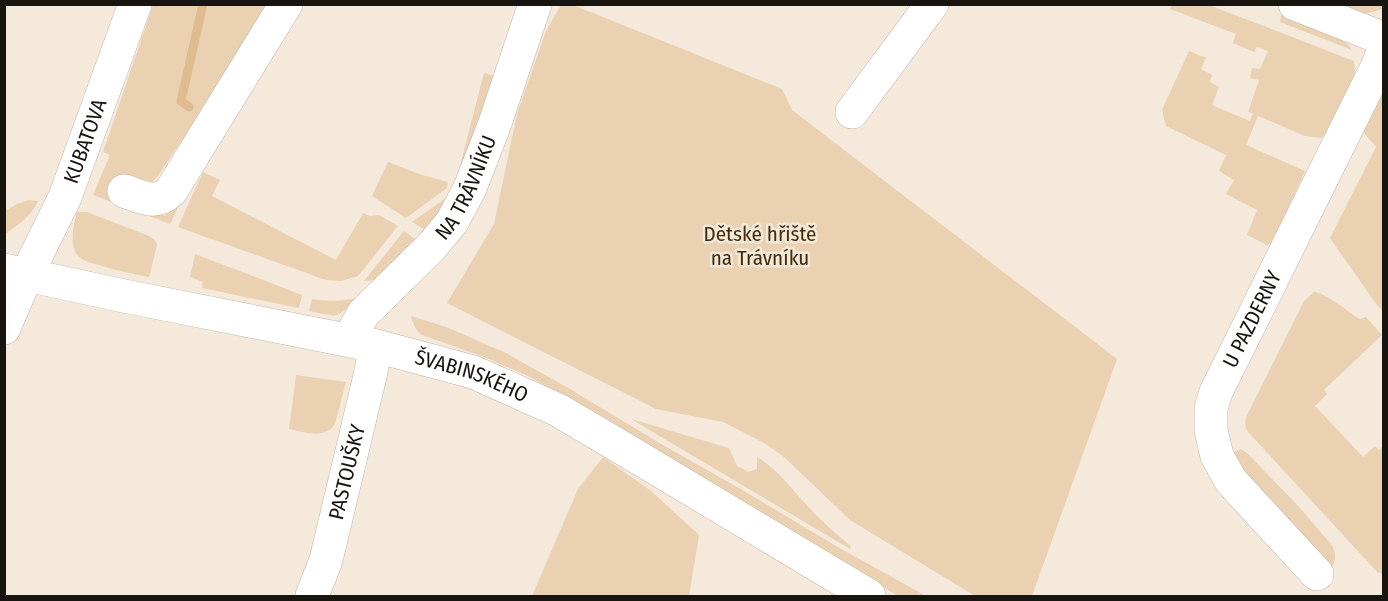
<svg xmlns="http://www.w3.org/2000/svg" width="1388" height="601" font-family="'Fira Sans Condensed',sans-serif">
<rect width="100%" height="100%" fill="#f4e9db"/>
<g fill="#e9d1b2">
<polygon points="153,5 273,5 157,177 152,182 118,196 165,216 198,158 202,159 170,224 93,195 110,155 103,152"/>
<polygon points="561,5 573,5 782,89 792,110 1117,359 1032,596 975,596 850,520 784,457 766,444 723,422 656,409 447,303 494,224 517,114 546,31"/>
<polygon points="1172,5 1209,5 1354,61 1355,69 1354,77 1326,133 1321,138 1305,136 1258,116 1246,145 1305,171 1273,242 1267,245 1247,235 1257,210 1226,194 1234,180 1219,171 1226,155 1166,126 1162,110 1189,51 1206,58 1201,69 1212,75 1210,82 1219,87 1212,105 1250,121 1253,113 1248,112 1259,80 1250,78 1252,68 1260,69 1268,51 1257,47 1254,52 1233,43 1236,34 1170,9"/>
<polygon points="1334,5 1383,5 1383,9 1364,14"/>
<path d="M 1281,15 C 1302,23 1341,31 1352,50 L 1280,22 Z"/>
<path d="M 484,73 L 499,77 L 457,197 L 437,230 C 428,234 420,226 412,222 L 453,193 Z"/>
<polygon points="1383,86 1383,311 1377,305 1330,238 1376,147 1360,128"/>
<polygon points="388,162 422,175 448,182 447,188 406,218 372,196"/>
<polygon points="203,172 220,180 212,196 336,260 363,213 370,216 379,215 398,226 358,276 341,281 326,280 178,227"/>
<path d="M 29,200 L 38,201 C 32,215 17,226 5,234 L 5,211 L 17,204 Z"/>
<path d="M 77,212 L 87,212 L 149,236 L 155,240 L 157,245 L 149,277 C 133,274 118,271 102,266 C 97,264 89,263 84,260 C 67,252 73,227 77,212 Z"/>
<polygon points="404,231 416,240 376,280 364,281"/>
<polygon points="195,254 302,295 299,308 202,288 203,282 190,277"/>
<path d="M 1314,292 C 1325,292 1349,313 1360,319 L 1366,317 L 1382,335 L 1324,390 L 1327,394 L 1315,406 L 1363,457 L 1375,446 L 1379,450 L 1383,446 L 1383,576 L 1380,572 L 1378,573 L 1251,435 C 1245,429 1244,423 1247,415 L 1304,301 Z"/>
<path d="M 366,296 L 349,308 L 335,316 L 309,311 L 312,299 C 332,302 346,301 366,296 Z"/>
<path d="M 411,316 L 446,327 L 506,353 L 570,389 L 661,444 L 739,488 L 836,546 L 926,596 L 898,596 L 758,510 L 599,414 L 526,375 L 484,357 L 422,335 C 415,330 413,323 411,316 Z"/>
<path d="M 296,375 L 346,382 L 335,424 C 325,440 304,432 289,429 Z"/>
<path d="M 631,419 L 729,448 L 737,466 L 748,472 L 757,469 L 757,457 C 775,468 788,484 802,500 C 817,517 833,532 851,546 L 850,549 Z"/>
<path d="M 1241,449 L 1248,454 L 1299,507 L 1331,544 C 1336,552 1337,562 1330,569 L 1232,464 L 1232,453 Z"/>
<polygon points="603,457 651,491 699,535 689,596 532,596 578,489"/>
</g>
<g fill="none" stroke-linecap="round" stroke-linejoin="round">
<polyline stroke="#dfbc90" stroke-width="9" points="189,107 181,101 203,4"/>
<g stroke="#c1b6a9" stroke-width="34">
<g id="minor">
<polyline points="1295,4 1384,39"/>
<polyline points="852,112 932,4"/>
<path d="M 124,191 C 142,197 155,206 171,191 L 286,4"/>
<path id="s1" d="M 4,270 L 124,296 L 376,346 L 473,372 L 558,410 L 634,455 L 869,596"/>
<path id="s2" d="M 4,328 L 27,274 L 65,197 L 135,4"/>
<path id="s3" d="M 349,340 L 363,314 L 432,246 L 452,222 L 470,188 L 494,126 L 535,4"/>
<path id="s4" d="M 1317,574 L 1231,481 L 1217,456 L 1211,430 L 1211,408 L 1216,392 L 1378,65 L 1384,49"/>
<path id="s5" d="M 312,596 L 326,560 L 370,376 L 376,346"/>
</g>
</g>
<use href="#minor" stroke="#fff" stroke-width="33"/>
</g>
<g text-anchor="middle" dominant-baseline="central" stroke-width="5" stroke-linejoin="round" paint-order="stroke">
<g font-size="21" fill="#181410" stroke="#f4e9db">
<text stroke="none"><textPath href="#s2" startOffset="204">KUBATOVA</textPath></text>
<text stroke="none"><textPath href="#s3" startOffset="195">NA TRÁVNÍKU</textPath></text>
<text stroke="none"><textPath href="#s4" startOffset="302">U PAZDERNY</textPath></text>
<text stroke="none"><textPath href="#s1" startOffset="480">ŠVABINSKÉHO</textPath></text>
<text stroke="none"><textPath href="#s5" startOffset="129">PASTOUŠKY</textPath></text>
</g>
<g font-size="21" fill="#432c06" stroke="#f4e9db">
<text x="760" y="234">Dětské hřiště<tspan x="760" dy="24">na Trávníku</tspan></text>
</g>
</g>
<rect width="1388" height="601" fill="none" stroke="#181410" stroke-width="12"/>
</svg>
